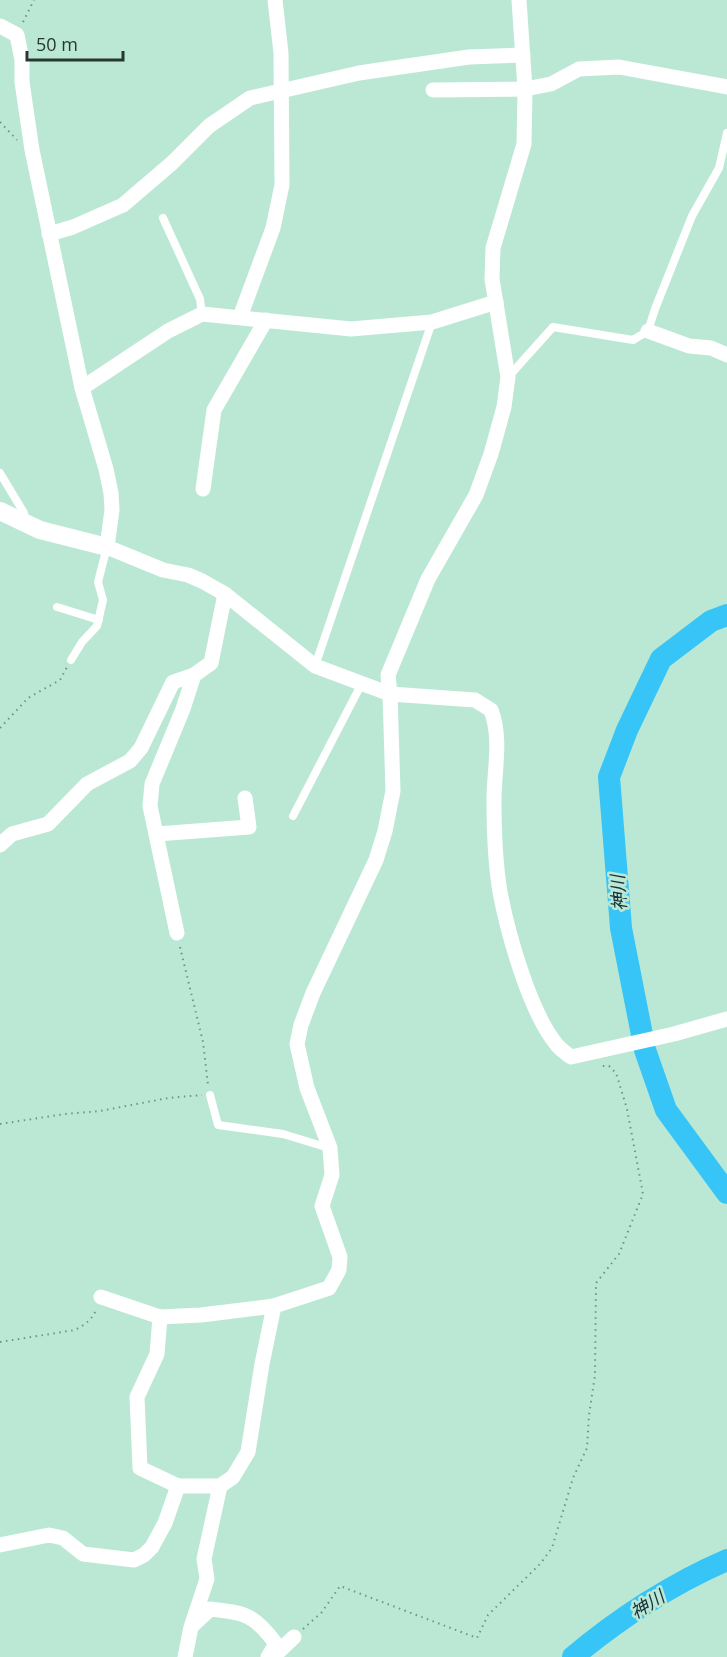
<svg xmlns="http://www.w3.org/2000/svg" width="727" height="1657" font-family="'Open Sans','Noto Sans JP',sans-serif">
<rect width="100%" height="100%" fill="#bbe8d4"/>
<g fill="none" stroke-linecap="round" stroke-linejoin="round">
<g stroke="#36c5f6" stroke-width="22">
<polyline points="727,615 711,621 661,659 627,730 609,777 621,928 645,1050 666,1110 727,1193"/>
<path d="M 573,1657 C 618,1619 673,1583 727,1560"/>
</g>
<g stroke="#729284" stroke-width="2" stroke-dasharray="1.5 4.5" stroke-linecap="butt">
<polyline points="23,22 34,0"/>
<polyline points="0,122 17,140"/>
<polyline points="0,728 28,698 60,680 67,667"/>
<polyline points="180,947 203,1042 208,1085"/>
<polyline points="0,1124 65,1114 100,1111 168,1098 202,1095"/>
<path d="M 0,1342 L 75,1330 C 84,1325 92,1320 96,1310"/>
<polyline points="303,1629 322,1612 340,1586 477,1638 488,1615 540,1564 552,1548 573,1478 587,1448 589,1415 595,1375 596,1283 619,1254 643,1194 627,1109 616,1073 609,1066 601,1066"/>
</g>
<g stroke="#fff" stroke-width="8">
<polyline points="163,218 200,299 202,314"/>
<polyline points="509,376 553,327 633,340 648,331 655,309 692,216 719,168 727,133"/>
<polyline points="0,473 24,513 26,522"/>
<polyline points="57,607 99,620"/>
<polyline points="71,660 82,642 97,626 103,600 98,582 107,547"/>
<polyline points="315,666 432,322"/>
<polyline points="293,816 362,683"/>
<polyline points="210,1095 218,1125 283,1134 329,1148"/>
</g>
<g stroke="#fff" stroke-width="15">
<path d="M 0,26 L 17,35 L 22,60 L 22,82 L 32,150 L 82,388 L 106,469 L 111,493 L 112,510 L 107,547 L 163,570 L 188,575 L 202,581 L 225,594 L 315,666 L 390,694 L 475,700 L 491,710 C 502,739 494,770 494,800 C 494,830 495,862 500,892 C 508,934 530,1013 557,1045 C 561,1050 566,1053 571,1057 L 674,1034 L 727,1019"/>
<polyline points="433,90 525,89 551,84 579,69 619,67 727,87"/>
<polyline points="49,234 73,227 123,205 172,163 209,126 250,98 359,73 469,57 523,55"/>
<polyline points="240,317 273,228 282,185 281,53 275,0"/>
<polyline points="648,331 689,346 711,348 727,355"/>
<polyline points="82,388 168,331 202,314 351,329 432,322 496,302"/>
<polyline points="203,489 214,410 266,320"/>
<polyline points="157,834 249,827 245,798"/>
<polyline points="0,845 12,834 48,824 87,784 130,761 141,748 173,682 194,675 211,663 225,594"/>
<polyline points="177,933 150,806 152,784 183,709 194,675"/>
<polyline points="101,1297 160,1317 201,1315 274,1306"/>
<polyline points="160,1317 157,1354 137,1397 140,1468 178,1486"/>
<polyline points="0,1545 49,1535 63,1538 83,1554 134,1560 144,1555 152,1547 165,1523 178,1486 220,1486 233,1477 248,1452 262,1364 274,1306 329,1288 339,1270 340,1257 322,1206 332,1175 330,1148 307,1088 297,1044 301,1025 313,993 376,860 385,831 393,791 390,694 388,675 428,579 476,495 491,454 504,407 508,377 492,279 493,248 524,144 525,89 519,0"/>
<path d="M 193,1625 L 210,1609 C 245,1613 254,1614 276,1644 L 268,1657"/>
<polyline points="185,1657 191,1627 207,1579 204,1559 220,1486"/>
<polyline points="273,1657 294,1637"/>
</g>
<polyline stroke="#fff" stroke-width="18" points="0,511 40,530 107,547"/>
</g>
<g text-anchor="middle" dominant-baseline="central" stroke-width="5" stroke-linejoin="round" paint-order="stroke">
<g font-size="18" font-style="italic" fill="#15313c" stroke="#bbe8d4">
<text transform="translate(618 893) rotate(-94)">神川</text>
<text transform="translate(647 1604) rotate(-32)">神川</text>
</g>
</g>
<path d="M27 51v9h96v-9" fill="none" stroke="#263831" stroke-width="3"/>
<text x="36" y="51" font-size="18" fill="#263831" stroke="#bbe8d4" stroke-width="4.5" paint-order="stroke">50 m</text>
</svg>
